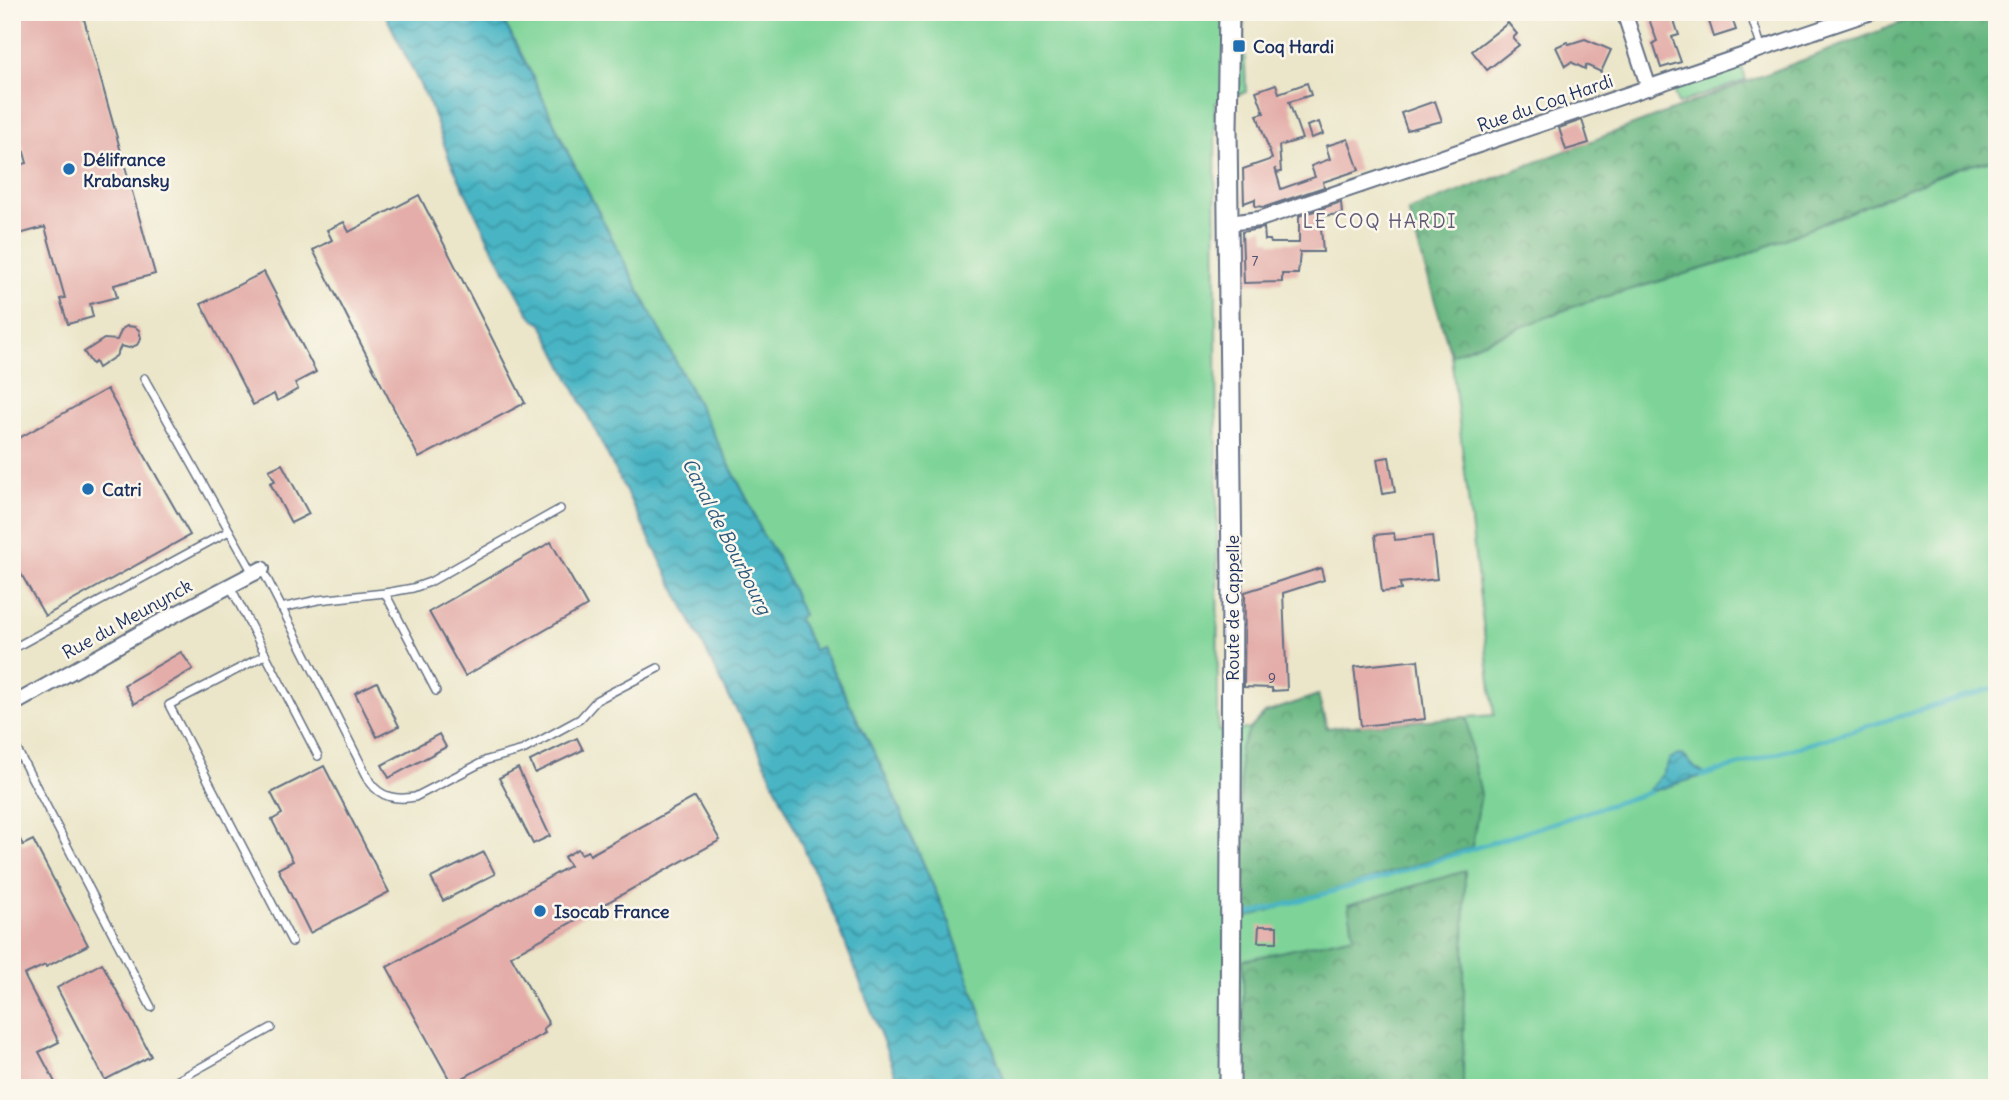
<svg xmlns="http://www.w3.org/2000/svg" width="2009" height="1100" font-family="Delius,sans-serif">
<defs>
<pattern id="forest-crowns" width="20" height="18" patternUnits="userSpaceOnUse" patternTransform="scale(1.75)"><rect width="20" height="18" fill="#66b680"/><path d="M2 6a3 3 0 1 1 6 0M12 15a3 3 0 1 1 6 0" fill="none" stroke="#53946c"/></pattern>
<pattern id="water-waves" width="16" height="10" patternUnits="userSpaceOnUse" patternTransform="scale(1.75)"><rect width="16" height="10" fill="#48b5c4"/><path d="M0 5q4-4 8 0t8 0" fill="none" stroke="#3b94a2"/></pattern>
</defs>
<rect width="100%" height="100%" fill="#fbf7ec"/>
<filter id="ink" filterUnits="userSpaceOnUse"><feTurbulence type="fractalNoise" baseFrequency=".0143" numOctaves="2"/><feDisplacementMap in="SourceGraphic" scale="14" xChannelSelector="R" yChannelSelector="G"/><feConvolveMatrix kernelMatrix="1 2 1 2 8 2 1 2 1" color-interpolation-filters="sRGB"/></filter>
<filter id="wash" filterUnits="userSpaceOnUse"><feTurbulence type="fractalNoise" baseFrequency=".00686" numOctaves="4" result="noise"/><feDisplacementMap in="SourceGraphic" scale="28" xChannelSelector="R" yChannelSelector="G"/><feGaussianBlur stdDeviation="1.57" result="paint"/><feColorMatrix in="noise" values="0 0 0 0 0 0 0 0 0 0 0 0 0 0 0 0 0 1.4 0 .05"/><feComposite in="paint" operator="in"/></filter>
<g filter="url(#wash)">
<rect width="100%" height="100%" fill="#ebe6c9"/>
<g fill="#7ed498" stroke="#4c827b" stroke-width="2">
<polygon points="499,12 1243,12 1246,92 1215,103 1218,731 1250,729 1265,713 1318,695 1327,728 1494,715 1451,355 1577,305 1736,259 1957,168 1997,159 1997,1088 1007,1088 949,922 879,762 821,647 814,651 798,618 803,615 763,537 749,503 569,155 530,71"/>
<polygon points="1741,64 1746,80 1678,104 1672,87"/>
</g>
<g fill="url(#forest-crowns)" stroke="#40726f" stroke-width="2">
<polygon points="1929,12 1997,12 1997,159 1957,168 1736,259 1577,305 1451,355 1408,211"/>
<polygon points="1318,695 1327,728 1467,717 1473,760 1481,794 1472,847 1242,919 1240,748 1250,729 1265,713"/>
<polygon points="1465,871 1463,1088 1244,1088 1243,960 1354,936 1348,905"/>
</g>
<g fill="url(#water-waves)" stroke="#327291" stroke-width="2">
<path d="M 384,12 L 499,12 L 530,71 L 569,155 L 749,503 L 763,536 C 776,548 795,597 803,615 L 798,618 L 814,650 L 821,647 L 879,762 L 949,922 L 1007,1088 L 901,1088 L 837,922 L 755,741 L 730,699 L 542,324 L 535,320 L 528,312 L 489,241 L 449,158 L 430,105 Z"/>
<polygon points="1677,755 1684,756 1695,768 1706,775 1646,793 1663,774 1670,759"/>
</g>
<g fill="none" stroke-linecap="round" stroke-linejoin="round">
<g stroke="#48b5c4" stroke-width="4.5">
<polyline points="1702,776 1997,687"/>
<polyline points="1242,916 1375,880 1650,792"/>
</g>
</g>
<g id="blocks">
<g fill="#e4ada9">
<polygon points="12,12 82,12 155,274 114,285 117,297 90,304 93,317 68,324 60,299 65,298 45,227 12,236 12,167 27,163 12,109"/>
<polygon points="1649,12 1671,12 1679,35 1672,37 1681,62 1661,68 1653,43 1657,41 1649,19 1651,18"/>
<polygon points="1706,12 1730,12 1736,30 1714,37"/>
<polygon points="1508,23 1517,34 1513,38 1519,45 1487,70 1472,51"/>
<polygon points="1585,39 1611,50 1601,72 1586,65 1585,69 1571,62 1565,66 1556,47 1567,42 1569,44"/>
<polygon points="1307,83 1311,95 1289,102 1302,139 1279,146 1281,172 1277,173 1275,168 1281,189 1315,177 1311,166 1330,159 1326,146 1348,139 1359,170 1323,182 1324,187 1265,207 1255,206 1255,199 1244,203 1243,169 1272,159 1257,115 1264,113 1256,91 1276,84 1279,93"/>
<polygon points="1435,101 1442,121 1407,130 1401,113"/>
<polygon points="1582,120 1589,143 1566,150 1559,128"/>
<polygon points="1319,122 1323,134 1311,138 1307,126"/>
<polygon points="419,195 525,403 419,458 313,250 332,240 327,230 344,222 349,232"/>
<polygon points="1341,202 1342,214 1320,216 1323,252 1300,252 1298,274 1282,274 1282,282 1244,283 1242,232 1264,228 1265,240 1270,240 1271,243 1299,243 1299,216"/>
<polygon points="264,272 316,372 295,383 298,389 277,401 274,394 253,405 201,304"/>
<polygon points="127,326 135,327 139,330 141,338 137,345 129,348 121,346 116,356 98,368 95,362 92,364 84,352 104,339 117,340 122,329"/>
<polygon points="107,389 190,535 45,616 12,558 12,442"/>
<polygon points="1389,457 1395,492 1383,494 1377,459"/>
<polygon points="282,464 309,514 291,523 270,483 275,481 269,470"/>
<polygon points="1394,533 1395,540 1432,536 1437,579 1400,583 1401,590 1382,592 1375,535"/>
<polygon points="551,542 587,606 465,676 429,612"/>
<polygon points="1321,568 1324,580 1283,593 1287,690 1272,691 1272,688 1244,687 1245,592"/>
<polygon points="181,652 193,669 134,704 124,685"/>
<polygon points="1418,660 1425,719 1361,726 1354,667"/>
<polygon points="377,682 399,726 377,737 355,693"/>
<polygon points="439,734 446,747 389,778 382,765"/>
<polygon points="577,738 583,750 535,773 530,761"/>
<polygon points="324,766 389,892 310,933 278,869 293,861 272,820 282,814 271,793"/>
<polygon points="518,768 550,836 533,844 499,778"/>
<polygon points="695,797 720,840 511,956 549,1024 543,1029 545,1033 452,1084 387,967 570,866 564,857 578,849 581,854 588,851 590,855"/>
<polygon points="12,825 23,845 33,840 88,945 46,967 45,965 24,975 59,1042 39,1052 58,1088 12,1088"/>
<polygon points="484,852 495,874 443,901 431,878"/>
<polygon points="1259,926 1277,926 1277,942 1258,942"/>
<polygon points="102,963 151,1056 105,1080 57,988"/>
</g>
</g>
</g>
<g filter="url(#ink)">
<use href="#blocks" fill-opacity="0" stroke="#646f83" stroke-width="2"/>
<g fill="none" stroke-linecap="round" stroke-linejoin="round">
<g stroke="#646f83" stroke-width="10">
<g id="lane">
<polyline points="1750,12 1762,49"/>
<polyline points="144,378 253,573"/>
<path d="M 262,569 L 370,782 C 381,798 396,800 415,797 L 487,760 L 523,750 L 580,719 L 597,700 L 658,668"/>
<polyline points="230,586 318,756"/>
<polyline points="385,593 413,588 430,582 560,509"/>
<polyline points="281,608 318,600 385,593 436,691"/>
<polyline points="12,649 229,531"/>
<polyline points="265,655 169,705 292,942"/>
<polyline points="12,740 151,1007"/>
<polyline points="164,1088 271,1028"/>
</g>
</g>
<g stroke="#646f83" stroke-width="18">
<g id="street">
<polyline points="1624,12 1649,88"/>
<polyline points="1229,223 1260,219 1871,12"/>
<polyline points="12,705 151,627 262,569"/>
</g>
</g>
<g stroke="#646f83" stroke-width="23">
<polyline id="secondary" points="1229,12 1227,128 1232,573 1230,1088"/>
</g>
<use href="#lane" stroke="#fff" stroke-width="7"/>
<use href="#street" stroke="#fff" stroke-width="14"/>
<use href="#secondary" stroke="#fff" stroke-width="19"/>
</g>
</g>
<g fill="#1f6fb2" stroke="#fbf7ec" stroke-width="2.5">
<rect x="1232" y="39" width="14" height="14" rx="3.5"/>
<circle cx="69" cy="169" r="7"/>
<circle cx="88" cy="489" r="7"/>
<circle cx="540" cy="911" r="7"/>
</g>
<g text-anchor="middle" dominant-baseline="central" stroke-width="5" stroke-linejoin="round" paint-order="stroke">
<g font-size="14" fill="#4d4e71">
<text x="1255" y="261">7</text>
<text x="1272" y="678">9</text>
</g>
<g font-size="18" font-weight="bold" fill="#1b2f5e" stroke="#fbf7ec" text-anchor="start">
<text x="1253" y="46">Coq Hardi</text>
<text x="83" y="159">Délifrance<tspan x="83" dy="21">Krabansky</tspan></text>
<text x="102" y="489">Catri</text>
<text x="554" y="911">Isocab France</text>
</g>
<g font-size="18" fill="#1b2f5e" stroke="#fbf7ec">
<text transform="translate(1545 103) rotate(-19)">Rue du Coq Hardi</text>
<text transform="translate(1232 608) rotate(-90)">Route de Cappelle</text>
<text transform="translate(127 619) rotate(-29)">Rue du Meunynck</text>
</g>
<g font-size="19" letter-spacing="2" fill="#615b78" stroke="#fbf7ec">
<text x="1380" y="221">LE COQ HARDI</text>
</g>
<g font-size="19" font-style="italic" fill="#28577d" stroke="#fbf7ec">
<text transform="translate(727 536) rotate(63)">Canal de Bourbourg</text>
</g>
</g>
<rect width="2009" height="1100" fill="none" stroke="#fbf7ec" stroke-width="42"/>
</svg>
